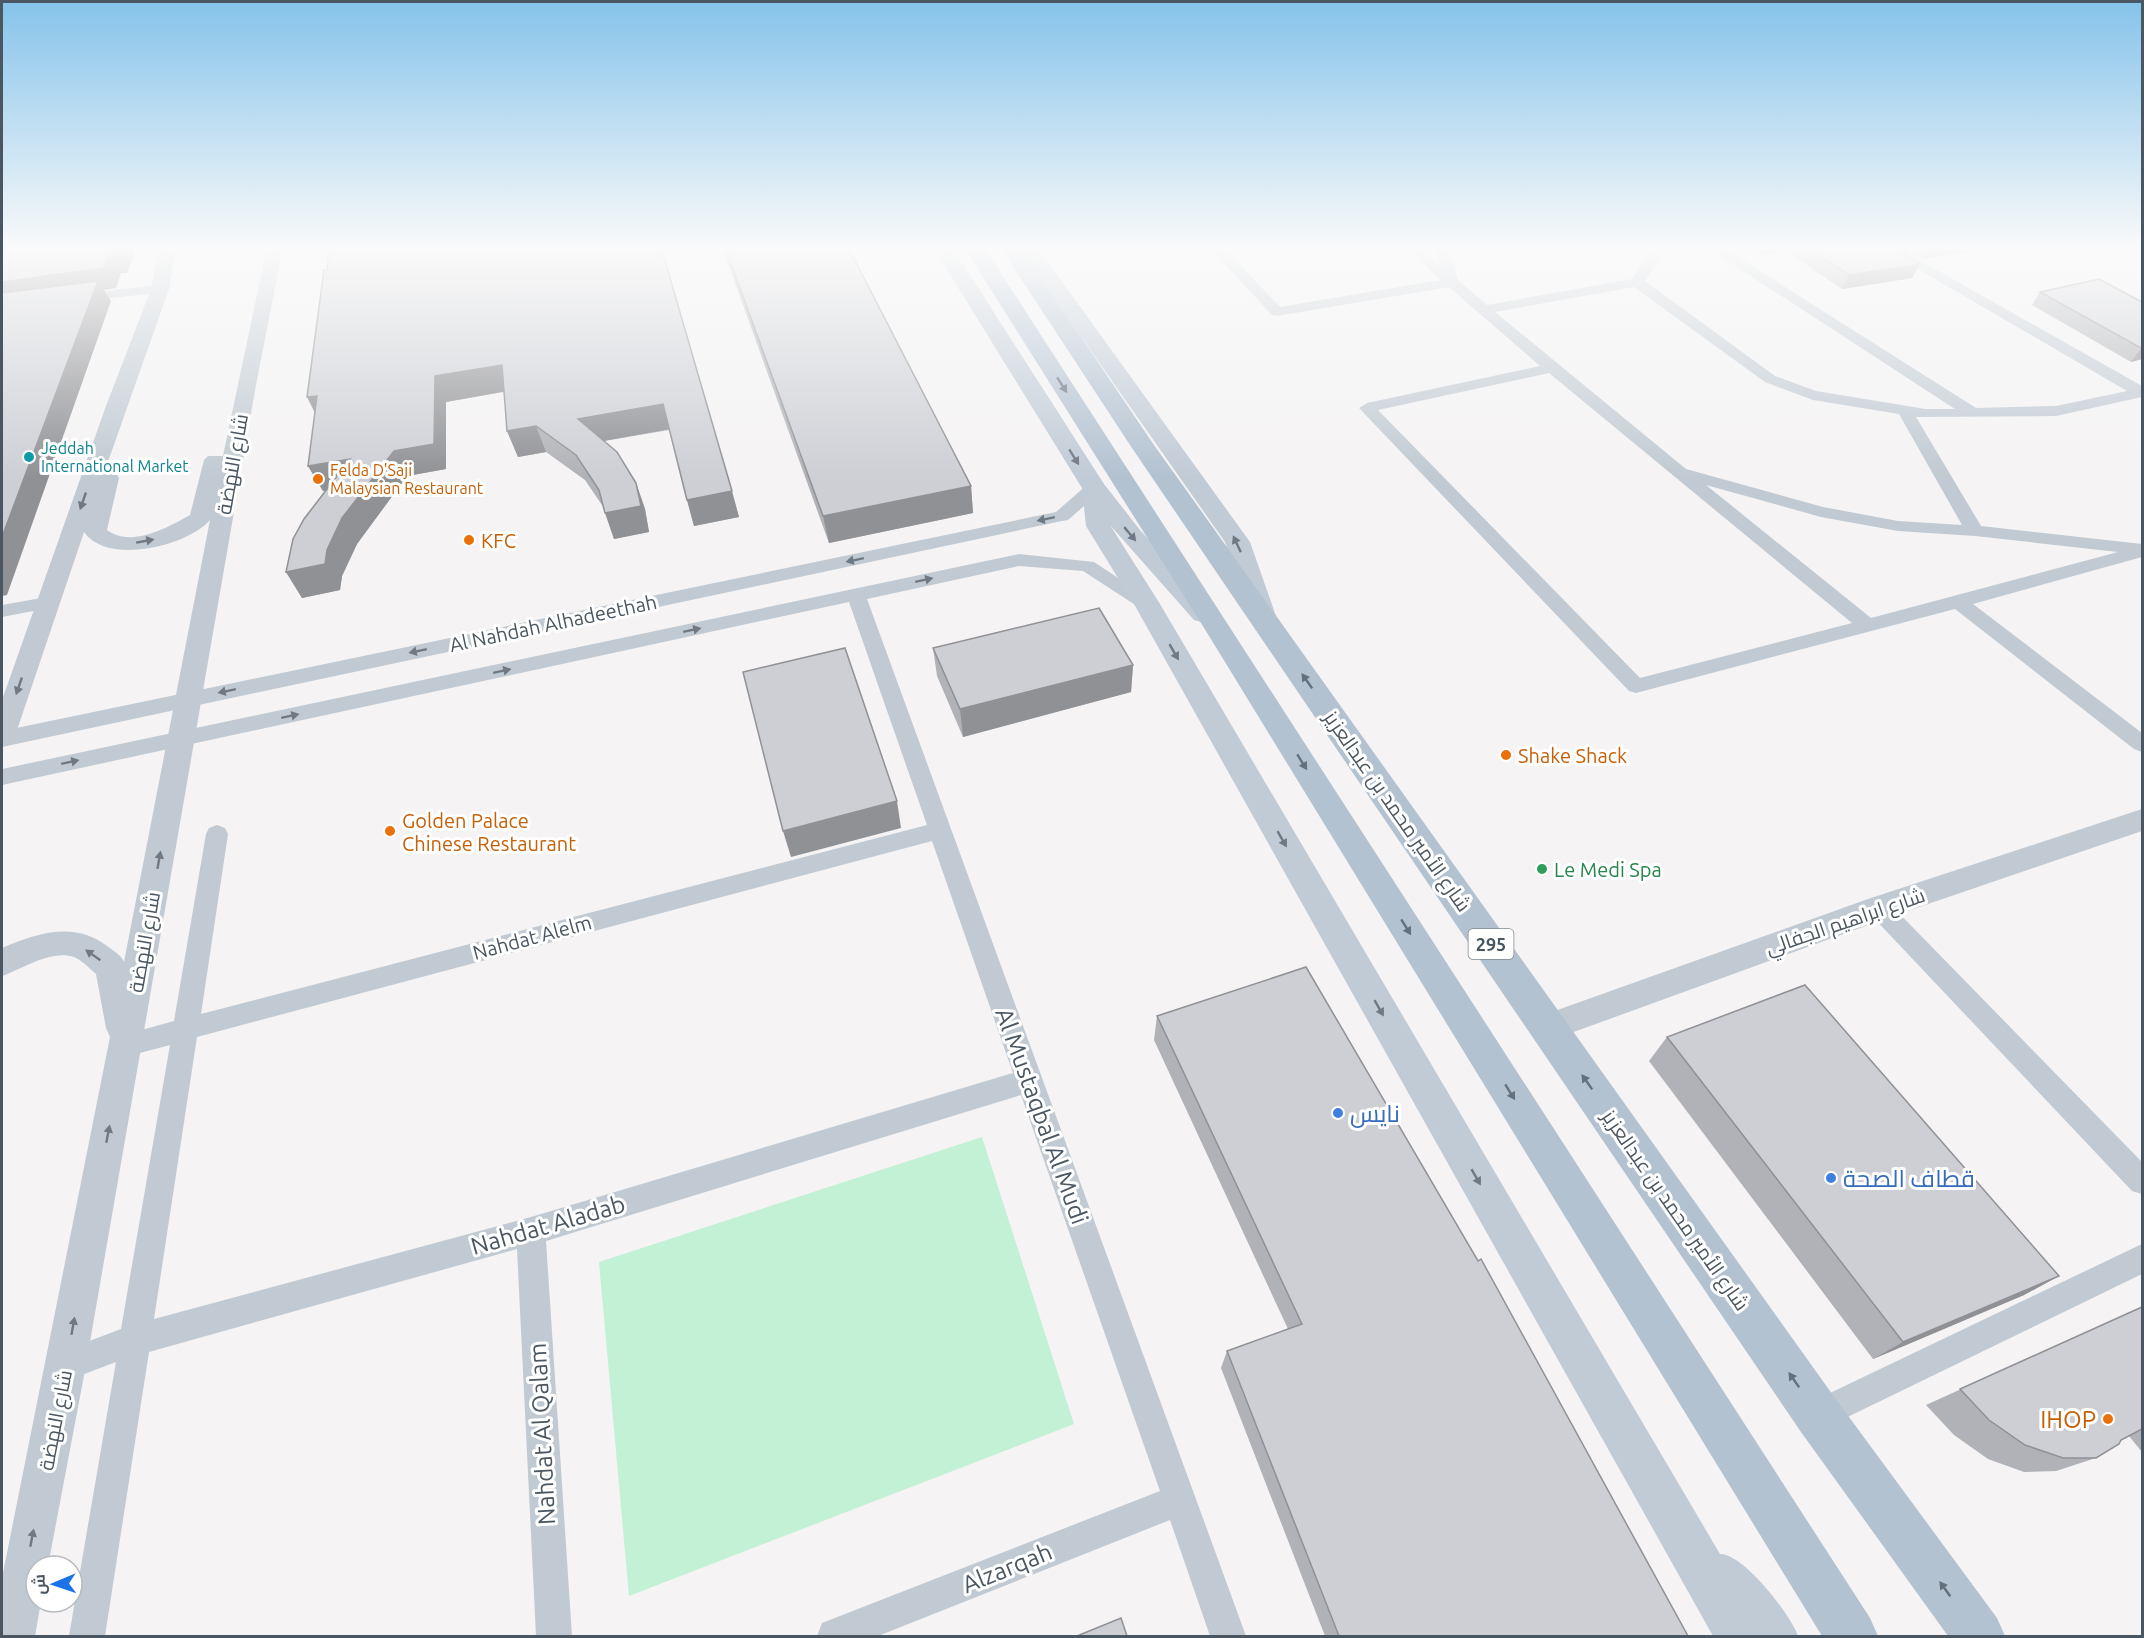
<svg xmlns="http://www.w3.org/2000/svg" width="2144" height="1638" font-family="Ubuntu,Cairo,sans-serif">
<rect width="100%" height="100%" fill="#f5f3f3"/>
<polygon fill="#c3f1d5" points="982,1137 1074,1424 629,1596 599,1262"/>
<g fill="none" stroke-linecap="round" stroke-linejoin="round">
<g fill="#c1cad2" fill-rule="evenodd">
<path d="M 1209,247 L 1223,247 L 1280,307 L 1441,280 L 1406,247 L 1420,247 L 1440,265 L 1435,247 L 1449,247 L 1458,280 L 1487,305 L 1632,279 L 1654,247 L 1667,247 L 1645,281 L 1775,376 L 1816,391 L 1925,409 L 1955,409 L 1706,247 L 1722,247 L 1976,408 L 2056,406 L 2127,391 L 1880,247 L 1896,247 L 2142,386 L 2142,397 L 2056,416 L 1916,417 L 1981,526 L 2142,544 L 2142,557 L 1973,604 L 2142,733 L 2142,752 L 2134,749 L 1955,609 L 1636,693 L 1629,691 L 1359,408 L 1367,403 L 1540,366 L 1449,287 L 1277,316 L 1272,315 ZM 1634,287 L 1765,382 L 1813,400 L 1899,414 L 1962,525 L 1898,521 L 1823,507 L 1686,469 L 1495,312 ZM 1549,373 L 1852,623 L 1640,678 L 1378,410 ZM 1706,485 L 1821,517 L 1898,531 L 1975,536 L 2118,552 L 1871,618 Z"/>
<polygon points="160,285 167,289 165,292 77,302 70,298 77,294"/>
<polygon points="1094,483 1100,484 1103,488 1100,492 1068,520 1062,521 2,747 2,731 1056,512 1088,484"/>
<path d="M 1019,554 L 1094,562 L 1157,604 L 1154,608 L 1140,608 L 1083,571 L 1019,566 L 867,599 L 1246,1636 L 1210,1636 L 1170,1520 L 878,1636 L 817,1636 L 822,1623 L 1160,1491 L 1021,1095 L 546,1241 L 572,1636 L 536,1636 L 517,1249 L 149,1352 L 105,1636 L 69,1636 L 116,1362 L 66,1381 L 55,1376 L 50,1365 L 55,1354 L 121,1329 L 170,1045 L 125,1057 L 116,1053 L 112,1045 L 116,1037 L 174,1021 L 206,834 L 209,828 L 217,825 L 225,828 L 228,834 L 201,1014 L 927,825 L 849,602 L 2,785 L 2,769 ZM 932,841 L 1013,1073 L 531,1217 L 154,1319 L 197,1037 Z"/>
<polygon points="47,597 54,599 57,603 54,607 2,617 2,605"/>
<polygon points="1879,898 1887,901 2142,1162 2142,1194 2132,1191 1871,915 1867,908 1871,901"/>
<polygon points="2142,1244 2142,1274 1829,1426 1818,1431 1807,1426 1802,1415 1807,1404"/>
</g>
<g fill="#c1cad2" fill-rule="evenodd">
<path d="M 160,247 L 176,247 L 169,289 L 104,473 L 116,473 L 119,478 L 107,530 C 131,548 167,528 190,515 L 204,460 L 208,456 L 223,456 L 267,247 L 283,247 L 256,385 L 86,1365 L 48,1566 L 36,1566 L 36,1602 L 41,1602 L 35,1636 L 2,1636 L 2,1578 L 110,1037 L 106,1028 L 96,974 C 90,969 82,960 74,957 C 51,949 22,969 2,976 L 2,948 C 37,933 74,921 107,946 C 114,951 121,955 124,962 L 210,520 C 188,546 107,566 84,532 L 15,736 L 11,743 L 2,746 L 2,700 L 106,406 L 151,289 Z"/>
<polygon points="2142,809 2142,831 1890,917 1549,1041 1537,1037 1533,1027 1537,1017 1549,1013 1868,899"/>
</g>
<g fill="#c1cbd6" fill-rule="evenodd">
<path d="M 933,247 L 952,247 L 1104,484 L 1140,530 L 1217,614 L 1214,620 L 1204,623 L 1194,620 L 1110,525 L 1160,604 L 1720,1554 C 1743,1553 1791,1615 1798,1636 L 1713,1636 L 1134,604 L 1086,526 L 1082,488 Z"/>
<polygon points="1018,247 1037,247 1250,542 1277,619 1274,625 1264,628 1254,625 1225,542"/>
</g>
<g fill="#b3c2d1" fill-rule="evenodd">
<polygon points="964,247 984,247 1870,1618 1878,1636 1822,1636 1206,631"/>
<polygon points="1000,247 1020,247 1154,445 1835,1398 1997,1618 2005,1636 1948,1636 1801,1432 1132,448"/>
</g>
</g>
<g fill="#b0b2b7">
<polygon points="661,247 739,517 694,526 687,500 669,430 604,441 636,483 645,509 649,532 614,539 604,508 585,480 546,452 518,457 507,431 504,392 446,402 446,469 407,476 357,544 342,576 340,590 302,598 286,572 325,491 323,491 308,466 315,412"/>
<polygon points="722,247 848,247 971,486 973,513 829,543"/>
<polygon points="1746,247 2002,247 1922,259 1908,251 1906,256 1920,264 1912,278 1842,289 1786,251 1759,256"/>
<polygon points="2040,292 2142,302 2142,359 2131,362 2032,305"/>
<polygon points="933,648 1133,665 1131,692 963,737 937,676"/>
<polygon points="1157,1016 1688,1636 1325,1636 1221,1368 1227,1351 1288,1329 1154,1040"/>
<polygon points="1667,1037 2059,1276 2024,1295 1873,1359 1649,1061"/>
<polygon points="2142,1307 2142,1452 2129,1436 2121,1440 2096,1458 2056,1471 2024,1472 1988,1459 1954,1435 1926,1405"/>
</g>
<g fill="#909195">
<polygon points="117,247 137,247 127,273 121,273 116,288 104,290 111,301 7,595 2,596 2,282 109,254"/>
<polygon points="1763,247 1787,247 1786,251 1759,256"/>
<polygon points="1929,247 2002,247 1922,259"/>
<polygon points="1909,249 1902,262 1898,251"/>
<polygon points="1920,264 1912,278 1842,289 1849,275"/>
<polygon points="2141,348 2142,348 2142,359 2131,362"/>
<polygon points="502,365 512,390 446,402 446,469 407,476 357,544 342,576 340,590 302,598 286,572 327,550 342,518 435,376"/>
<polygon points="317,396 320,423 307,397"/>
<polygon points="663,404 670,429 587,444 578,419"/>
<polygon points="536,426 546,452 518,457 507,431"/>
<polygon points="350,459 364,484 323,491 308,466"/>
<polygon points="636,483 645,509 649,532 614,539 605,513"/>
<polygon points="971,486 973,513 829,543 823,516"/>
<polygon points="732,491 739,517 694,526 687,500"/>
<polygon points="1133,665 1131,692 963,737 960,709"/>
<polygon points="897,801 901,828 791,857 783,831"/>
<polygon points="2059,1276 2024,1295 1873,1359 1903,1342"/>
</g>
<g fill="#cdcfd5" stroke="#909195" stroke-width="1.5">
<polygon points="2,247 117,247 115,253 109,254 103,268 2,282"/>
<polygon points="329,247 661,247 732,491 687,500 663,404 578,419 617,452 636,483 641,506 605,513 599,490 576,455 536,426 507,431 502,365 435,376 434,444 394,451 342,518 327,550 325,564 286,572 293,539 304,519 350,459 308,466 317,396 307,397 324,270 327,270"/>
<polygon points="725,247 848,247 971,486 823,516"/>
<polygon points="1806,247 1906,247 1909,249 1898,251 1920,264 1849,275"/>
<polygon points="2099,279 2142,302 2142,348 2141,348 2040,292"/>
<polygon points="98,281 2,537 2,293"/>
<polygon points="1099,608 1133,665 960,709 933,648"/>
<polygon points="845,648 897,801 783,831 743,672"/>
<polygon points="1306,967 1478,1261 1481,1259 1688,1636 1339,1636 1227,1351 1302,1324 1157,1016"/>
<polygon points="1805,985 2059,1276 1903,1342 1667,1037"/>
<polygon points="2142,1307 2142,1429 2121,1440 2119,1444 2096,1458 2063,1458 2025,1445 1989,1420 1960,1389"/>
<polygon points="1121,1618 1127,1636 1077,1636"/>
</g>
<defs><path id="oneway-solid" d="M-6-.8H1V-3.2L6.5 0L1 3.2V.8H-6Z" transform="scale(1.5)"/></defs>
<g fill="#64717d">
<use href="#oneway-solid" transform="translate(1062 385) rotate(57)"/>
<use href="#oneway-solid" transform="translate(1307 681) rotate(-125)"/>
<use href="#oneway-solid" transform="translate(1302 762) rotate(58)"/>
<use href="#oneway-solid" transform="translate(1406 927) rotate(58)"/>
<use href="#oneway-solid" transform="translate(1587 1082) rotate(-125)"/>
<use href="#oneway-solid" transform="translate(1510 1092) rotate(58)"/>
<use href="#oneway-solid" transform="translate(1794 1380) rotate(-125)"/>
<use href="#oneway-solid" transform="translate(1945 1589) rotate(-126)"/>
</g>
<g fill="#6e7984">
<use href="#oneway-solid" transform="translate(1074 457) rotate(58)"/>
<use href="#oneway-solid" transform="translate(1130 534) rotate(50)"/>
<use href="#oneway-solid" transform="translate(1237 544) rotate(-115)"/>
<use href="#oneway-solid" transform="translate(1174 652) rotate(60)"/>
<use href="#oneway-solid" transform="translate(1282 839) rotate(60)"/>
<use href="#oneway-solid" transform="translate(1379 1008) rotate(60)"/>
<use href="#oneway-solid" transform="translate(1476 1177) rotate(60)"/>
</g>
<g fill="#6e7983">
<use href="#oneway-solid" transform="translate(83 501) rotate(109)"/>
<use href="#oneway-solid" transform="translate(1046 519) rotate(168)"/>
<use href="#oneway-solid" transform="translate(145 541) rotate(-10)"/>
<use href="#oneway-solid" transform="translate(855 560) rotate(168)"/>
<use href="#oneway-solid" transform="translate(924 580) rotate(-12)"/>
<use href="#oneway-solid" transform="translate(692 630) rotate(-12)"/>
<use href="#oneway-solid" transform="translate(418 651) rotate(168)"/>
<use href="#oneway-solid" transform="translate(502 671) rotate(-12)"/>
<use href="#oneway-solid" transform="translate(19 686) rotate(109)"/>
<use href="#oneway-solid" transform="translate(227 691) rotate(168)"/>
<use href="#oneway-solid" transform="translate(290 716) rotate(-12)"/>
<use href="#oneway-solid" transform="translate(70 762) rotate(-12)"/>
<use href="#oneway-solid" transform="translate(159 860) rotate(-80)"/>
<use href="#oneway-solid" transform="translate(93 955) rotate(-145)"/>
<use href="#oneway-solid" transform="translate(108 1134) rotate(-79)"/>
<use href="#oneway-solid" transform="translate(73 1326) rotate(-80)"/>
<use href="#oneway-solid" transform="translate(32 1538) rotate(-79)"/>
</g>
<linearGradient id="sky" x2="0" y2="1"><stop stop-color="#85c3ea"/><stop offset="0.52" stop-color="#fafafa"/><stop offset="1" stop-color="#fafafa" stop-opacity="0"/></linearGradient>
<rect width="2144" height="477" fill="url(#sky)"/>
<circle fill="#0f9aa8" stroke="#fff" stroke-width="2" cx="29" cy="457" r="6"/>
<g fill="#e8710a" stroke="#fff" stroke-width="2">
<circle cx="318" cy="479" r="6"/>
<circle cx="469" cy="540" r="6"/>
<circle cx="1506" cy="755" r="6"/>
<circle cx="390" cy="831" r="6"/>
<circle cx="2108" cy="1419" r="6"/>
</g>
<circle fill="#2e9e5b" stroke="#fff" stroke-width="2" cx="1542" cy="869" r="6"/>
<g fill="#3f7fe0" stroke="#fff" stroke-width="2">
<circle cx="1338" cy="1113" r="6"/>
<circle cx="1831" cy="1178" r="6"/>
</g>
<g text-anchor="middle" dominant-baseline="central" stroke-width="6" stroke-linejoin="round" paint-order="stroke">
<g font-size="16" fill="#0d838f" stroke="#fff" text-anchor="start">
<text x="41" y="448">Jeddah<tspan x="41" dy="18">International Market</tspan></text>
</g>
<g font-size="16" fill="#c56008" stroke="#fff" text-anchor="start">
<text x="330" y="470">Felda D'Saji<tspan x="330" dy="18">Malaysian Restaurant</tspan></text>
</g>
<rect fill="#fff" stroke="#808990" stroke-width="1.5" x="1468.5" y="929" width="45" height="30" rx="4.5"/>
<g font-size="18" font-weight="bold" fill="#4a5661">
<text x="1491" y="944">295</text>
</g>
<g font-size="20" fill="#4a5661" stroke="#fff">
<text transform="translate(232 464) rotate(-80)">شارع النهضة</text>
<text transform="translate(553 623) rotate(-12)">Al Nahdah Alhadeethah</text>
<text transform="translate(1398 811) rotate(55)">شارع الأمير محمد بن عبدالعزيز</text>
<text transform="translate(1845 921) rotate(-19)">شارع ابراهيم الجفالي</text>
<text transform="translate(532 937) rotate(-15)">Nahdat Alelm</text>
<text transform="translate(144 942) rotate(-80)">شارع النهضة</text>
<text transform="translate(1676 1210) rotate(55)">شارع الأمير محمد بن عبدالعزيز</text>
<text transform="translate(55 1420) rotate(-79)">شارع النهضة</text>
</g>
<g font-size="20" fill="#c56008" stroke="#fff" text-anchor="start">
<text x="481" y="540">KFC</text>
<text x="1518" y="755">Shake Shack</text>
<text x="402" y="820">Golden Palace<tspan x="402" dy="23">Chinese Restaurant</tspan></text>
</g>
<g font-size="20" fill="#27864d" stroke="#fff" text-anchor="start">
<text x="1554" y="869">Le Medi Spa</text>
</g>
<g font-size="24" fill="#366cbe" stroke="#fff" text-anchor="start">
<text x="1350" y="1113">نايس</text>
<text x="1843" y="1178">قطاف الصحة</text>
</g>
<g font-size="24" fill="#4a5661" stroke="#fff">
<text transform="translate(1042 1116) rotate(70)">Al Mustaqbal Al Mudi</text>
<text transform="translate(548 1225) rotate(-16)">Nahdat Aladab</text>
<text transform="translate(542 1434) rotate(-93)">Nahdat Al Qalam</text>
<text transform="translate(1007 1568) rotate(-22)">Alzarqah</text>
</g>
<g font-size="24" fill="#c56008" stroke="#fff" text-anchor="end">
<text x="2096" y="1419">IHOP</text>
</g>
</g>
<rect width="2144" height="1638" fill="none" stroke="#4a5661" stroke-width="6"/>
<g transform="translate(54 1584) rotate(268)"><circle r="28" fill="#ffffff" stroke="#b7bbc0" stroke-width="1.5"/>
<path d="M0-4.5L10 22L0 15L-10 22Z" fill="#1a73e8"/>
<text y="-9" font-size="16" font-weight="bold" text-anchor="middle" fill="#4a5661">ش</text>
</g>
</svg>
